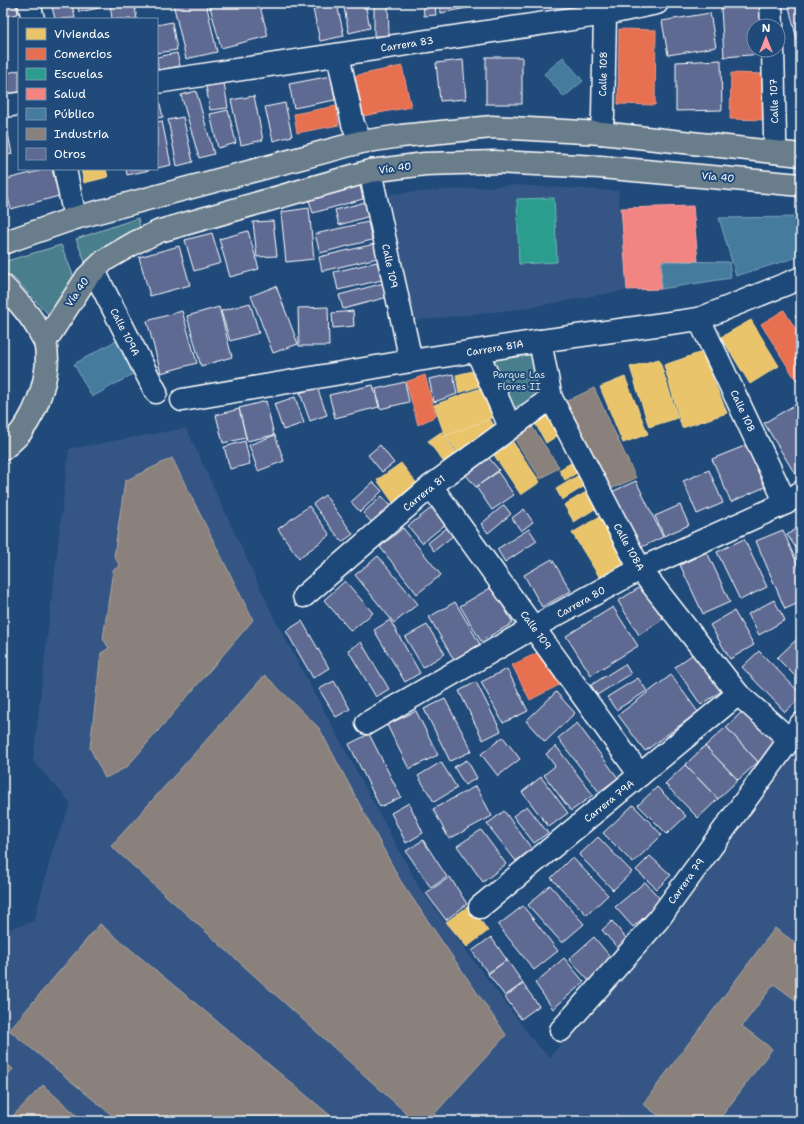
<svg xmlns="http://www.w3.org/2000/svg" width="804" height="1124" font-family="'Shantell Sans',sans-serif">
<rect width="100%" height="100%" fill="#1f4a7a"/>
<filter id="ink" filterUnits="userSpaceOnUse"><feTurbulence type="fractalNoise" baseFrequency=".025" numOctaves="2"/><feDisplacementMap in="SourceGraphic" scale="8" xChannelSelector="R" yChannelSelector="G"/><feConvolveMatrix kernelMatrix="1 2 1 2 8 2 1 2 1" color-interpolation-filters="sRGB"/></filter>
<g filter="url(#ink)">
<g fill="#365784">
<polygon points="514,185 618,191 627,290 519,309 413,321 389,194"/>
<polygon points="186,428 275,620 420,889 536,1044 550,1057 682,902 801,745 801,1121 3,1121 3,931 34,921 53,849 71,803 33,761 69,449"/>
</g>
<g fill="#497e8c" stroke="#a4bec6">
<polygon points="138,218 141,232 87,267 76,239"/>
<polygon points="61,245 74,277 49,315 14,278 3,271 3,262"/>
<polygon points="535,353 548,392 507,411 486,362"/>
</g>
<g fill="#e9c46a" stroke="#f0d697">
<polygon points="81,169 106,169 108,177 84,183"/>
<polygon points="801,312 801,326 795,316"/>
<polygon points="751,320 779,366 750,384 721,337"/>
<polygon points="702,352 727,413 682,428 664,365"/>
<polygon points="659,359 678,418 649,427 630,367"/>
<polygon points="477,370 483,385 459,393 456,375"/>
<polygon points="625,377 648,434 623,443 600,387"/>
<polygon points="486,386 497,416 445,436 434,405"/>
<polygon points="548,413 560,434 546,443 535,423"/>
<polygon points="490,419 498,432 462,457 445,436"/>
<polygon points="441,432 461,458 448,468 428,441"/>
<polygon points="513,442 540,482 521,495 494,455"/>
<polygon points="574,461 580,471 565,480 559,470"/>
<polygon points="401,463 418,485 394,504 377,480"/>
<polygon points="587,470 593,481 562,500 556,489"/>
<polygon points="593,488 603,504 574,522 564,505"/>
<polygon points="604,514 630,561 600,578 572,533"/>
<polygon points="470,905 488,931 467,947 446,922"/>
</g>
<g fill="#e76f51" stroke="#ee9a85">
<polygon points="619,29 656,30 655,105 618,104"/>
<polygon points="402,66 411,107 363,116 354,76"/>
<polygon points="731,73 765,74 764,120 730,119"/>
<polygon points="336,106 339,125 297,133 294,114"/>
<polygon points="784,310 801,338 801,377 796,380 761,324"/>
<polygon points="425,375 436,416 418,425 406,382"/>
<polygon points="541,651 559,685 530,700 512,665"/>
</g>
<polygon fill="#2a9d8f" stroke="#6abab1" points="554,198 557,262 519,264 517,199"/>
<polygon fill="#f28482" stroke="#f6a9a8" points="693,206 698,261 662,261 661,289 627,290 621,208"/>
<g fill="#457b9d" stroke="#7da3ba">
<polygon points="563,57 583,81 564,97 544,74"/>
<polygon points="801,217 801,256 736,276 719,218"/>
<polygon points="662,261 729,262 731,278 661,289"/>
<polygon points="117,340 135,373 92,397 74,364"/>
</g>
<g fill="#8a817c" stroke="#ada7a3">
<polygon points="594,388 636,478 606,491 565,402"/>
<polygon points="531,425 559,467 541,479 513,437"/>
<polygon points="172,458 253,620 127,767 105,778 90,748 101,653 109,648 103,639 113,570 120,566 114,556 125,481"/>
<polygon points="265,675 319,728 400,880 506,1035 428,1121 415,1121 111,846"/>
<polygon points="100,924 337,1121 119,1121 9,1030"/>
<polygon points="775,928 801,947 801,1004 774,984 742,1026 772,1049 718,1121 666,1121 643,1104"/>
<polygon points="3,1061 13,1069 3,1080"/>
<polygon points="43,1085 83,1121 8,1121"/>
</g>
<g fill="#5e6a93" stroke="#fff">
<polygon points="3,3 16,3 18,14 3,16"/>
<polygon points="51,3 72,3 75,18 55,19"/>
<polygon points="77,3 104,3 104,7 79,12"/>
<polygon points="110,3 134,3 137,19 112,19"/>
<polygon points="173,3 206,3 217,52 186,59"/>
<polygon points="209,3 259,3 268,36 221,48"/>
<polygon points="343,3 365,3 370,28 349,33"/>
<polygon points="374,3 388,3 389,36 374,36"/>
<polygon points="423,3 435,3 436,15 424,16"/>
<polygon points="440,3 493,3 441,13"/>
<polygon points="337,4 344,36 320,41 313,9"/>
<polygon points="801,4 801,43 798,44 789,7"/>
<polygon points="760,5 761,26 754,26 754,50 763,50 763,54 724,57 721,8"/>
<polygon points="710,13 716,47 668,55 662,21"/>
<polygon points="172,22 177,50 157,53 157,25"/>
<polygon points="177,53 180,66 158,70 157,57"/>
<rect x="486" y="57" width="36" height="47"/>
<polygon points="463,60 466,99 440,101 436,63"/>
<polygon points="721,60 722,110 676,111 676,62"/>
<polygon points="19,70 19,94 9,97 4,74"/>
<polygon points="331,76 335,100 294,108 289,84"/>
<polygon points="224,83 228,108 210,110 206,86"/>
<polygon points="196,91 214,154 199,158 181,95"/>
<polygon points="254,96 263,140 241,145 231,100"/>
<polygon points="157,100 159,100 163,117 157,118"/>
<polygon points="285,103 292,136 273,141 265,107"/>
<polygon points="228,110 236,143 218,148 210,114"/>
<polygon points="183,117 193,162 177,166 168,120"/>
<polygon points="162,121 171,165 157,168 157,122"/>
<polygon points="7,128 12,154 3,156 3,129"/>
<polygon points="47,169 52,169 59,196 11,209 3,180"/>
<polygon points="126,169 150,169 150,170 127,175"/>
<polygon points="360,186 363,199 313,213 309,200"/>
<polygon points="366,202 370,216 339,225 335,210"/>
<polygon points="309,208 314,259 286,262 281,212"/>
<polygon points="273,221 277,256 257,257 253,222"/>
<polygon points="368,222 372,240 320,253 315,234"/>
<polygon points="248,231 259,269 230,277 219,239"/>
<polygon points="212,233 221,263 194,271 185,240"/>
<polygon points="379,243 382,257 322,271 319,257"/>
<polygon points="179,246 190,285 150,296 139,257"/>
<polygon points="377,262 382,280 338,290 334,272"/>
<polygon points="384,283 388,297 343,309 339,295"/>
<polygon points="276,286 298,344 273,353 251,296"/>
<polygon points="250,303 259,333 230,341 221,311"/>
<polygon points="219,307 232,357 201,366 187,316"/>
<polygon points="328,307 329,346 299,346 298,308"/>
<polygon points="182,311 197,363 161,373 147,321"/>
<polygon points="353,311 354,326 333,328 332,313"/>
<polygon points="453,374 457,394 434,402 429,379"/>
<polygon points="405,382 409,402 380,409 376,389"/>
<polygon points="373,385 379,407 335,418 329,395"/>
<polygon points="317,387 327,415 310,421 300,393"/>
<polygon points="295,397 304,423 283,430 274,404"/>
<polygon points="266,401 274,435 247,441 239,408"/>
<polygon points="798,403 801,408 801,471 795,474 764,423"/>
<polygon points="239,409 246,438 223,443 216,415"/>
<polygon points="275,435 284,461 258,471 249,445"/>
<polygon points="245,441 250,464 230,469 224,447"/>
<polygon points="380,445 394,463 382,472 368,455"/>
<polygon points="747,445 765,487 731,502 712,459"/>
<polygon points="489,458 499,470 476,487 466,475"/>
<polygon points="709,470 723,503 697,514 683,481"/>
<polygon points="498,472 514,495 492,510 476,487"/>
<polygon points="636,481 663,537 633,551 607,494"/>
<polygon points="373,482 382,491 360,512 351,502"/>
<polygon points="325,495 353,534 342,542 313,504"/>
<polygon points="382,496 391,506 372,523 363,513"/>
<polygon points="438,503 451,520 422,543 408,526"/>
<polygon points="504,505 511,514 488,533 481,524"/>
<polygon points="680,505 689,525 664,536 655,516"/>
<polygon points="309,506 330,535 299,558 278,529"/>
<polygon points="524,509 533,522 521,531 512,518"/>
<polygon points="453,523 459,531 434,551 428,543"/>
<polygon points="801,525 801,555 787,535"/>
<polygon points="403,528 441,575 417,594 380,547"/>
<polygon points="529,529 537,541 505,562 497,549"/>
<polygon points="783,530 801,573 801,602 785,609 756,541"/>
<polygon points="744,539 767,587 740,600 717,552"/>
<polygon points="707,552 730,602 703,614 680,565"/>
<polygon points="378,556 418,604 394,623 355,575"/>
<polygon points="552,559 571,591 542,607 524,575"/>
<polygon points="345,581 373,613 351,631 324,600"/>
<polygon points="642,586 663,619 639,635 618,601"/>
<polygon points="492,587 513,623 481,641 460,606"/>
<polygon points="774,600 785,620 759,635 748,614"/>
<polygon points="455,602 480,644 454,660 429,617"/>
<polygon points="613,607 638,646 591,675 566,636"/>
<polygon points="734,611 754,645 730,659 710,625"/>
<polygon points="390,620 420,673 405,682 374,630"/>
<polygon points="302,621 329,668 313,678 286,631"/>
<polygon points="427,625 445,654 423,667 405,637"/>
<polygon points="797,639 801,644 801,682 777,658"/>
<polygon points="361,642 389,689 376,697 348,650"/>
<polygon points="759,651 801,694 801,697 785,712 742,667"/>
<polygon points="696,652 723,690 701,705 675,667"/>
<polygon points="625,664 631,674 597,695 591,685"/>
<polygon points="507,669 528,711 503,723 481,682"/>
<polygon points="671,675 698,712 645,751 618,715"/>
<polygon points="638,678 647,691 616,710 607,697"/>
<polygon points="334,681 350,709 336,717 319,689"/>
<polygon points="476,682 501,731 483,740 459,691"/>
<polygon points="556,692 575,713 545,742 526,721"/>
<polygon points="445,699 472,751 450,761 424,709"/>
<polygon points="746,708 778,743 758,762 726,727"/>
<polygon points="416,711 438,755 409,769 387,725"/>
<polygon points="577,723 618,778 599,792 558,738"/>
<polygon points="726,727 758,762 738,780 705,746"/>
<polygon points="369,734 401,797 380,807 349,744"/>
<polygon points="503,737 520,759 498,776 481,754"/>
<polygon points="556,746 593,795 571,811 544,775 555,766 546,754"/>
<polygon points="705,746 738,780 718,799 685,765"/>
<polygon points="467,760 477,778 465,785 454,767"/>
<polygon points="441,762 457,788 434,802 418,776"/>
<polygon points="685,765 718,799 698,818 665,784"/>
<polygon points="541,777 568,813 549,827 522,792"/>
<polygon points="476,786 492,816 449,839 433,809"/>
<polygon points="657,787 686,816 667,834 638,805"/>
<polygon points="409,803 423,833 406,843 391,813"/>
<polygon points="633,805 662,835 633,863 603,833"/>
<polygon points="527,806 548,833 534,843 513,816"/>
<polygon points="504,811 532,849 516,861 487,824"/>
<polygon points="481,830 506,864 483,882 457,846"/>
<polygon points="598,837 632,872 613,890 579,855"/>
<polygon points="423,840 447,877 431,888 406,851"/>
<polygon points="650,856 671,875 657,889 636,870"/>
<polygon points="572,857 608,895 587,915 551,878"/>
<polygon points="450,877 467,904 446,920 426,893"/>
<polygon points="645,882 662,901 633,927 615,907"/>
<polygon points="550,885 584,924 562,943 528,905"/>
<polygon points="523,906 558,951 534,970 498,925"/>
<polygon points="612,921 630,943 620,951 602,930"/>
<polygon points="491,937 507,960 488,973 472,951"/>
<polygon points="594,937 613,960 589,981 569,959"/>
<polygon points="564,958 584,982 553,1009 535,983"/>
<polygon points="507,960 523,983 505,996 488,974"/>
<polygon points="523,984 539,1006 521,1019 505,997"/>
</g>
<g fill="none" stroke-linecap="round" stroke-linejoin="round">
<g stroke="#fff" stroke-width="25">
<g id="minor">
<polyline points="29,3 33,19"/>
<polyline points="771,3 772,26"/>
<polyline points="773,50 775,136 775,152"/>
<polyline points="338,55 353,124 361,142"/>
<polyline points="157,82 605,14 657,3"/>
<polyline points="3,106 19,104"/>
<polyline points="601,133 603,115 605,14"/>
<polyline points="65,169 75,218"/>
<polyline points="370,171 411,361"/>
<polyline points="94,271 156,392"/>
<polyline points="699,319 786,503"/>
<polyline points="540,341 551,398 640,569 738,694 789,739"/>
<polyline points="477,351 510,427"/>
<polyline points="182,400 411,361 540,341 699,319 801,278"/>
<polyline points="431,486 640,775"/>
<polyline points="304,596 431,486 551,398"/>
<polyline points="367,723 534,627 640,569 786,503 801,492"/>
<polyline points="480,907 738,694"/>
<polyline points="561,1030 658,920 801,724"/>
</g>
</g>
<g stroke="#fff" stroke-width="25">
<g id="highway">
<polyline points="3,243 75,218 361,142 401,136 492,127 601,133 801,155"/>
<path d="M 3,286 C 17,300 30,314 39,331 C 41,335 44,339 45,342 C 52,370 38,410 21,432 C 16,438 9,444 3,449"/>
<polyline points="45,342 87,277 105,260 136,242 160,231 370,171 425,164 495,162 600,167 801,185"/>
</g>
</g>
<use href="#minor" stroke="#1f4a7a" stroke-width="22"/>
<use href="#highway" stroke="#6b7d8b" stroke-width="22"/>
</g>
</g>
<g text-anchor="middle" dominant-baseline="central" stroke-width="4" stroke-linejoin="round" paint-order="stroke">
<g font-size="10" fill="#fff" stroke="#1f4a7a">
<text transform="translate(407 44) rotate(-9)">Carrera 83</text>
<text transform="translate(603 74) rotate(-89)">Calle 108</text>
<text transform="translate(774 101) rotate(-92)">Calle 107</text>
<text transform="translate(395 168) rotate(-8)">Vía 40</text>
<text transform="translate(718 177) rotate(5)">Vía 40</text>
<text transform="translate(390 266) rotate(78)">Calle 109</text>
<text transform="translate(77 292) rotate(-56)">Vía 40</text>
<text transform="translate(125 332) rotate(63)">Calle 109A</text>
<text transform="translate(495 348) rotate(-9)">Carrera 81A</text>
<text transform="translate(743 411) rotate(65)">Calle 108</text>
<text transform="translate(424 493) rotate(-39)">Carrera 81</text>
<text transform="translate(629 547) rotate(61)">Calle 108A</text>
<text transform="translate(581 602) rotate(-29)">Carrera 80</text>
<text transform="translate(536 630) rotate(54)">Calle 109</text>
<text transform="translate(609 801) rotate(-39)">Carrera 79A</text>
<text transform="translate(686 881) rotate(-54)">Carrera 79</text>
</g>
<g font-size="10" fill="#d2dfe2" stroke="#1f4a7a">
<text x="519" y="374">Parque Las<tspan x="519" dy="12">Flores II</tspan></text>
</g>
</g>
<rect width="804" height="1124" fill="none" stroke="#1f4a7a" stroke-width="16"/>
<rect x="8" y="8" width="788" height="1108" fill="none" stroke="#fff" stroke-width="1.5" filter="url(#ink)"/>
<rect x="18" y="18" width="140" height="152" fill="#1f4a7a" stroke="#7992af"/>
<rect x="26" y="28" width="20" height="12" fill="#e9c46a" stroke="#7992af"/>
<text x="54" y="38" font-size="12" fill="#ffffff">Viviendas</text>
<rect x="26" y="48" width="20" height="12" fill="#e76f51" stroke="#7992af"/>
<text x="54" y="58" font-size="12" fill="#ffffff">Comercios</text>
<rect x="26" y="68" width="20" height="12" fill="#2a9d8f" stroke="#7992af"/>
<text x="54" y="78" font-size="12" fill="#ffffff">Escuelas</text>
<rect x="26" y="88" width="20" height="12" fill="#f28482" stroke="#7992af"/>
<text x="54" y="98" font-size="12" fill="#ffffff">Salud</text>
<rect x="26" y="108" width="20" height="12" fill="#457b9d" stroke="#7992af"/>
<text x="54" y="118" font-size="12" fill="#ffffff">Público</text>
<rect x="26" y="128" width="20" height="12" fill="#8a817c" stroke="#7992af"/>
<text x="54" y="138" font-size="12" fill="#ffffff">Industria</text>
<rect x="26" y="148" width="20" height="12" fill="#5e6a93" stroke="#7992af"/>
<text x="54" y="158" font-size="12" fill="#ffffff">Otros</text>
<g transform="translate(766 38)"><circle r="19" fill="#1f4a7a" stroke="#7992af"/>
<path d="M0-3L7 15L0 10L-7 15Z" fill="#ff9aa2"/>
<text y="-6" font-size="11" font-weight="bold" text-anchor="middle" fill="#ffffff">N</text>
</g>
</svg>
